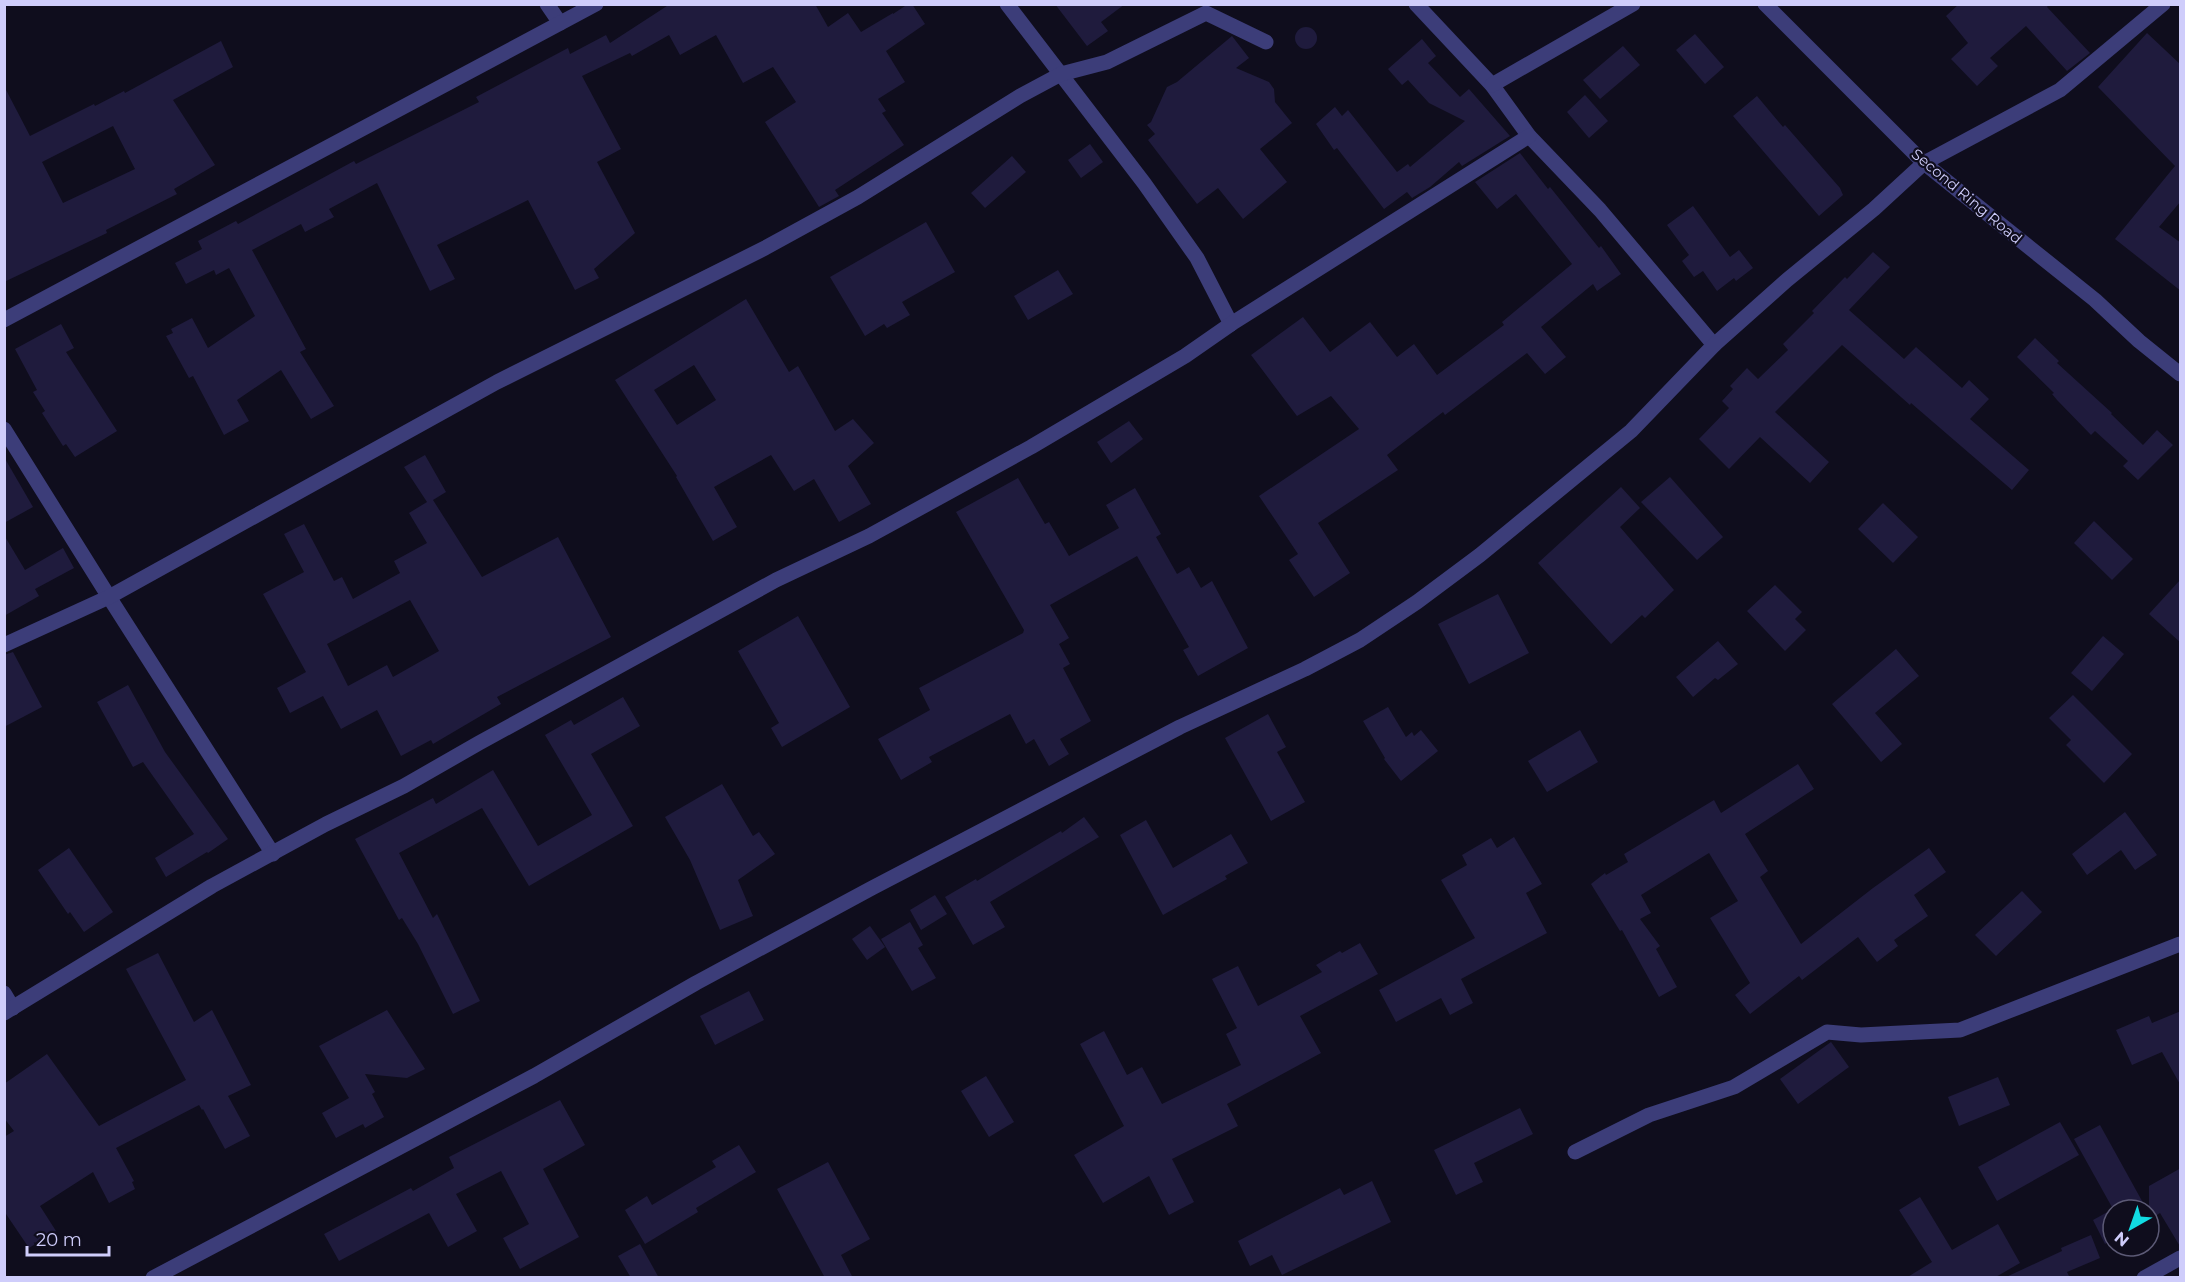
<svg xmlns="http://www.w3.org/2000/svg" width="2185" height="1282" font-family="Montserrat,sans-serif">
<rect width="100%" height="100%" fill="#0f0d1d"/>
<g fill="#1f1b3d" fill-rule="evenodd">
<polygon points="670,4 815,4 828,27 848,13 861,32 893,13 893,14 908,4 912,4 925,24 886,51 905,82 878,99 886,111 882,113 904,145 835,190 839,196 819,207 765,122 796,102 773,67 743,83 716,35 680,55 669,35 632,56 630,53 582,76 621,149 597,162 635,233 594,269 599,278 575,290 528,200 437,245 455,279 430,291 377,183 329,209 334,217 305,232 301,224 252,250 306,349 300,352 334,406 311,419 281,370 237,400 249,421 224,435 193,376 189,378 166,336 173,333 171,329 192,318 208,348 255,316 229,268 216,275 214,270 186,284 175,263 202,249 198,241 236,221 238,224 354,161 356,164 479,102 476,97 568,48 570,54 606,35 610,43"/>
<polygon points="1055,4 1125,4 1101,22 1108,31 1087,46"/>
<polygon points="1959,4 2049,4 2047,7 2090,53 2067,71 2026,26 1990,58 1998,66 1977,86 1951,59 1968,43 1946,16"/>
<circle cx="1306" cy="38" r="11"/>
<polygon points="2147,33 2181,65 2181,201 2159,227 2181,243 2181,291 2115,239 2175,166 2098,87"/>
<polygon points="1695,34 1724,67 1705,84 1676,50"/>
<polygon points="1232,36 1249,58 1236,68 1269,82 1274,89 1275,102 1292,123 1260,149 1287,182 1243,219 1218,188 1197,204 1148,140 1155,134 1147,125 1151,122 1167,87 1177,82"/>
<polygon points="1422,39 1436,56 1428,63 1460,97 1469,89 1510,136 1462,166 1459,162 1430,187 1412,198 1407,192 1384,209 1337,148 1334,150 1316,124 1335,107 1342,116 1348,110 1397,172 1408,164 1410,167 1465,121 1429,103 1408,80 1402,85 1388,69"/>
<path d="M 221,41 L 233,67 L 173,100 L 215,165 L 174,189 L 177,194 L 106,230 L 107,233 L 4,282 L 4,86 L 30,136 L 94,104 L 95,106 L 124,91 L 125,93 ZM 113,126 L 135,169 L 63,203 L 42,162 Z"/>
<polygon points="1623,46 1640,65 1600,99 1583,80"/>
<polygon points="1585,95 1608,121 1589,138 1567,112"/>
<polygon points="1757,96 1783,127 1785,125 1840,188 1843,195 1819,216 1733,116"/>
<polygon points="1090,144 1103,162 1081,178 1068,160"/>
<polygon points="1520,153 1548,189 1550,187 1599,248 1601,246 1621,274 1597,291 1593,284 1541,327 1566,357 1545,374 1527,353 1445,415 1443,412 1387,455 1398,470 1318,523 1350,573 1314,597 1289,560 1298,554 1259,496 1359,429 1331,396 1297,416 1251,355 1303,317 1330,352 1370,322 1397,357 1414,344 1437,375 1504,325 1502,322 1572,264 1516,194 1497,209 1475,182"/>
<polygon points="1012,156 1026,172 985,208 971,193"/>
<polygon points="1693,206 1730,257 1739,250 1753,268 1736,281 1734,278 1717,291 1703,271 1694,277 1682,261 1689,255 1667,225"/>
<polygon points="926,222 955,272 902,302 910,315 887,328 884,324 865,336 830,277"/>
<polygon points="1873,252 1890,267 1849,310 1904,359 1916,347 1962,388 1969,380 1989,399 1970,419 2029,470 2012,490 1911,403 1910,405 1842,345 1775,412 1829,462 1810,483 1760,437 1729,469 1699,439 1729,408 1722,401 1733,389 1730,386 1747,368 1758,379 1788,350 1783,344 1814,313 1812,311 1845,277 1847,279"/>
<polygon points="1058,270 1073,294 1028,320 1014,296"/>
<path d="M 746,299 L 789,372 L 798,366 L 835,431 L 853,419 L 874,443 L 848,466 L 871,504 L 839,522 L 814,479 L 794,491 L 771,455 L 714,487 L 737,527 L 713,541 L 676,477 L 677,476 L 615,380 ZM 694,365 L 716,400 L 677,425 L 654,390 Z"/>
<polygon points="61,324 74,348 66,352 117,431 75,457 66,444 63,446 42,413 45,411 33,392 37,390 15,349"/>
<polygon points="2035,338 2059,361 2057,363 2112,413 2111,414 2143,445 2157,430 2173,445 2138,480 2123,466 2128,461 2095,431 2091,435 2057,400 2052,394 2054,393 2017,357"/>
<polygon points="1129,421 1143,439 1111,463 1097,442"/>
<path d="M 425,455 L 446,492 L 433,500 L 482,577 L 558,537 L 611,637 L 497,697 L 501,704 L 433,744 L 431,740 L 401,756 L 377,710 L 341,729 L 323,696 L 290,713 L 277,688 L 306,672 L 263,594 L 304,572 L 284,534 L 304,524 L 334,581 L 342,577 L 353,599 L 400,573 L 394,561 L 427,543 L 409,513 L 427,502 L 404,467 ZM 410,600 L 439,651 L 393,677 L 387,665 L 348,686 L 327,644 Z"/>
<polygon points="4,457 33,507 4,523"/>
<polygon points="1670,477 1723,537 1697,560 1641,502"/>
<polygon points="1018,478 1045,524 1049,522 1069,556 1119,528 1106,505 1135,488 1161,534 1156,537 1177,574 1189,567 1201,588 1212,581 1248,648 1198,676 1183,650 1189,647 1137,556 1050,605 1069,638 1059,644 1070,664 1063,668 1091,721 1060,739 1069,754 1049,766 1034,739 1026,744 1010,714 929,757 932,762 901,780 878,739 930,710 919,688 1023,633 1024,630 956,512"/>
<polygon points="1621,487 1640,508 1620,527 1674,590 1645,618 1642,615 1611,644 1538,563"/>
<polygon points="1883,503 1918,537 1893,563 1858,529"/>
<polygon points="2094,521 2133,559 2112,580 2074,543"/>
<polygon points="4,535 25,570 63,548 74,568 35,589 39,596 4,616"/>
<polygon points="2181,579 2181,643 2149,614"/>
<polygon points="1775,585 1802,612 1795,619 1806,630 1785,651 1747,611"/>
<polygon points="1498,594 1529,653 1469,684 1438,624"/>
<polygon points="798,616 850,707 782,747 771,728 779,723 738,651"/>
<polygon points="2103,636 2124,654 2092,691 2071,673"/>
<polygon points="1718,641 1738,664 1718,680 1715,678 1693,697 1676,677"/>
<polygon points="1896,649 1919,676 1875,713 1902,744 1881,762 1832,704"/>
<polygon points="13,652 42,707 4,727 4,655"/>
<polygon points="128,685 165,752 228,839 208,853 207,852 166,877 155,858 194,834 143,762 133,767 97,702"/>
<polygon points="2073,695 2132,754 2104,783 2066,745 2071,740 2049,718"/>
<polygon points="623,697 640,726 591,754 633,826 529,886 482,808 399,853 433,918 437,914 480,1001 453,1014 418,944 402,918 399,920 355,839 433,798 436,804 493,770 538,846 592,815 545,735 571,720 574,725"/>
<polygon points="1388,707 1406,737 1412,732 1414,736 1421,730 1438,751 1401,781 1384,759 1385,758 1363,721"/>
<polygon points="1268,714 1286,747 1277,752 1305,802 1271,821 1225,738"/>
<polygon points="1580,730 1598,762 1547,792 1528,761"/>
<polygon points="1798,764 1814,789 1745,834 1768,871 1760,877 1801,944 1873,888 1929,848 1946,872 1914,895 1928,916 1894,940 1898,946 1877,962 1858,937 1802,980 1799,976 1750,1014 1735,995 1750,983 1710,918 1738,901 1709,853 1641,895 1651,913 1640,919 1660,946 1656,949 1677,987 1659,997 1622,930 1620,931 1591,884 1605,873 1606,875 1628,862 1624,854 1714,800 1721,813"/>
<polygon points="722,784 753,836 759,832 775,854 738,880 753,916 720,930 690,860 665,817"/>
<polygon points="2125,812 2157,855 2135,870 2121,850 2087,875 2072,854"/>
<polygon points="1084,817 1099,837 990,902 1005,927 973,945 945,897 976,879 977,881 1061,831 1062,833"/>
<polygon points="1146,820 1173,868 1231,834 1248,863 1225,876 1227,879 1163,915 1120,835"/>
<polygon points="1514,837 1542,884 1526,893 1547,933 1461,979 1473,1003 1450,1015 1441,998 1396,1022 1379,990 1475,938 1441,880 1467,865 1462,855 1491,838 1497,848"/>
<polygon points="69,848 113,912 84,932 70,912 68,914 38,870"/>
<polygon points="2022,891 2042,912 1996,956 1975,935"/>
<polygon points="935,895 947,914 921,930 910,910"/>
<polygon points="910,922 923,945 918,948 936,978 912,991 881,939"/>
<polygon points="870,926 885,947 867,960 852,939"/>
<polygon points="1360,943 1378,974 1300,1016 1321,1053 1227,1104 1238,1126 1172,1159 1194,1202 1169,1215 1149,1176 1103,1203 1074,1155 1124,1126 1080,1044 1104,1031 1127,1075 1142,1067 1162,1104 1241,1065 1226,1034 1237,1028 1212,979 1238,966 1258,1006 1322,972 1316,965 1340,951 1342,953"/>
<polygon points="158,953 194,1022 212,1010 251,1085 228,1096 250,1136 225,1149 203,1109 202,1110 199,1105 116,1148 134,1181 132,1182 135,1189 109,1203 93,1172 40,1206 56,1231 29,1248 4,1211 4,1137 14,1131 4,1118 4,1084 47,1054 99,1126 186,1080 126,969"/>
<polygon points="749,991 764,1020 715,1045 700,1016"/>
<polygon points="387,1010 425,1069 407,1078 365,1074 375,1092 372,1094 384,1117 365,1128 363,1124 336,1138 322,1113 349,1098 319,1046"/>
<polygon points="2181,1011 2181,1086 2162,1052 2132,1065 2116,1030 2149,1016 2152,1023"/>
<polygon points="1831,1042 1849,1067 1798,1104 1780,1079"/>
<polygon points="986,1076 1014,1122 989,1137 961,1091"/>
<polygon points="1998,1077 2010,1105 1959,1126 1948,1097"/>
<polygon points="560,1100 585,1145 543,1169 579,1237 520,1269 503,1238 529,1224 501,1171 456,1194 477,1231 448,1247 429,1213 339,1261 324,1234 411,1188 413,1191 454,1168 449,1157"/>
<polygon points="1520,1108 1533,1134 1474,1163 1483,1182 1456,1195 1434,1150"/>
<polygon points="2060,1122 2079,1155 1997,1201 1978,1167"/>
<polygon points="2100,1125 2147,1210 2113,1210 2113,1239 2105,1244 2093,1220 2113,1209 2074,1139"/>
<polygon points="739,1145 756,1172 696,1208 698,1212 645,1244 625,1210 647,1196 652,1205 716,1167 712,1161"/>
<polygon points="828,1162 870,1239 841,1255 853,1278 825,1278 777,1189"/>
<polygon points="2181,1168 2181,1248 2160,1213 2149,1220 2149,1186"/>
<polygon points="1372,1181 1391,1222 1282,1275 1272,1255 1250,1266 1238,1241 1340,1188 1344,1195"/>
<polygon points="1920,1197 1952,1250 1998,1224 2020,1263 1994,1278 1906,1278 1932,1262 1899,1210"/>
<polygon points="2091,1235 2100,1258 2067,1272 2070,1278 2004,1278 2062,1251 2061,1248"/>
<polygon points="640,1244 659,1278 631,1278 618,1256"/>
</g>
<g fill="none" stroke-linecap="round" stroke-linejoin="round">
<g stroke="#3c3d79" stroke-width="15">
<polyline points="547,4 560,23"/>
<polyline points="1007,4 1144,183 1197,258 1231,324"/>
<polyline points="1416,4 1492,85 1529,136 1600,210 1714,345"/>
<polyline points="1492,85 1633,4"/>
<polyline points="4,320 596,4"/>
<polyline points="4,429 109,597 273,854"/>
<polyline points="4,645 109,597 497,382 765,248 858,197 1020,96 1061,74 1107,62 1206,13 1266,42"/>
<polyline points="4,993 13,1008"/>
<polyline points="4,1013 212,886 326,824 404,786 479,743 776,580 869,536 1031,447 1185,356 1231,324 1529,136"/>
<polyline points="1575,1152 1649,1115 1734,1087 1827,1032 1861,1035 1960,1030 2180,944"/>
<polyline points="153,1278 534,1076 696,983 872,888 1180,727 1305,669 1360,640 1417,602 1480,555 1631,431 1714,345 1787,280 1874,209 1924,163 2060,90 2163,4"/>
<polyline points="2144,1278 2180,1258"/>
</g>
<polyline stroke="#3c3d79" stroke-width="15" points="1765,4 1924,163 2095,300 2139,341 2180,374"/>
</g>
<g text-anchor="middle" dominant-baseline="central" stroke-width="4.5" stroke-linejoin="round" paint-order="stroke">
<g font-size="15" fill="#cfcdfb" stroke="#0f0d1d">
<text transform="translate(1967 196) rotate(40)">Second Ring Road</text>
</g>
</g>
<rect width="2185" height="1282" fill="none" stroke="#cfcdfb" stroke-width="12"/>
<g transform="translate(2131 1228) rotate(220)"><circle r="28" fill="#0f0d1d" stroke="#5c5a76" stroke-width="1.5"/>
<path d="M0-4.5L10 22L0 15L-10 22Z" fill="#11dce3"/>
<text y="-9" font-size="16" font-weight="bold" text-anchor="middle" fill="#cfcdfb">N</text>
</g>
<path d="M27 1246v9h82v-9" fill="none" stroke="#cfcdfb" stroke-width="3"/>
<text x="36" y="1246" font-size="18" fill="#cfcdfb" stroke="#0f0d1d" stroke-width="4.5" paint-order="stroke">20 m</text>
</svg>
